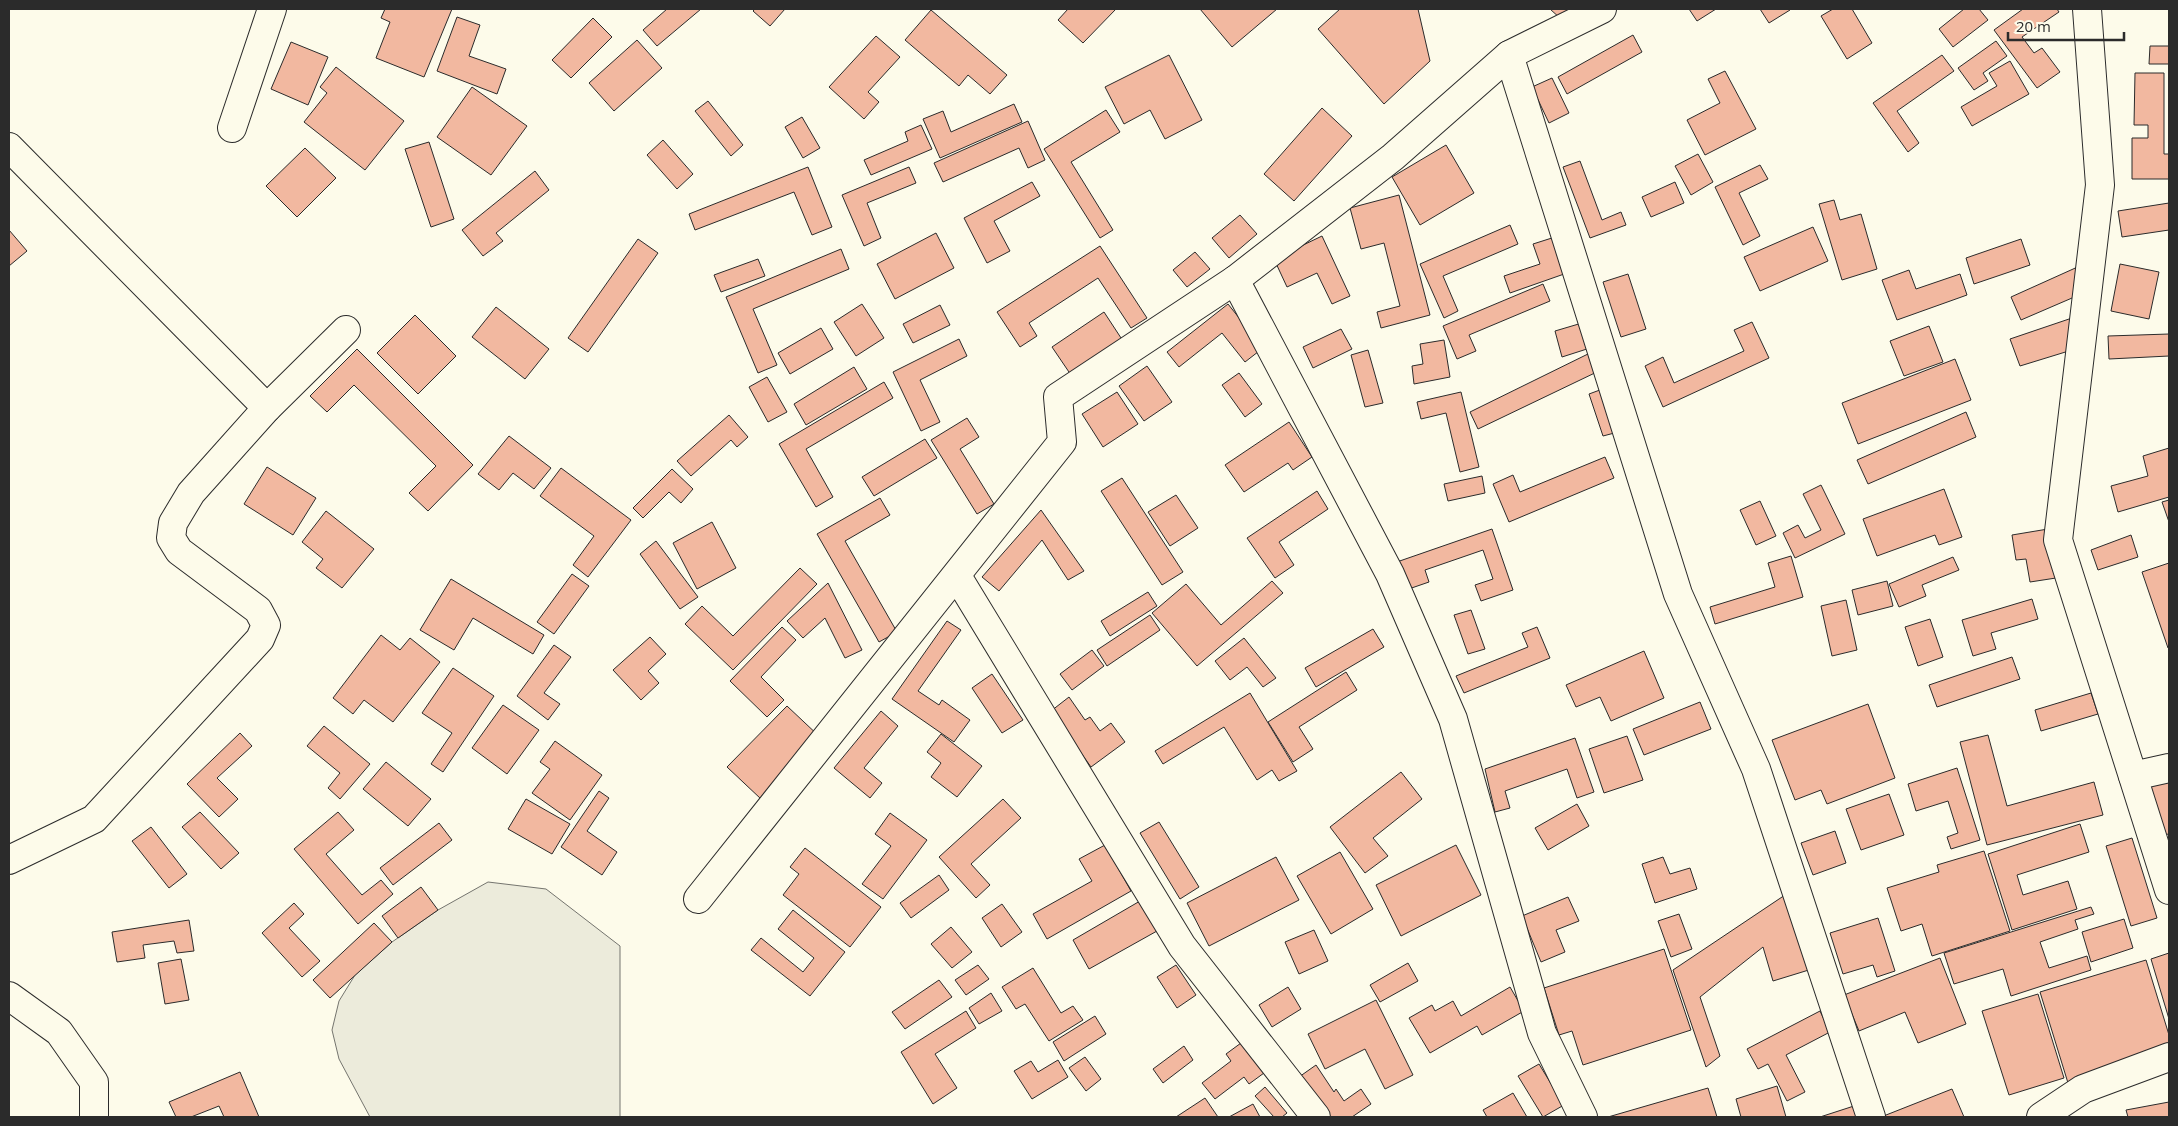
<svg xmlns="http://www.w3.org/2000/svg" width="2178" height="1126" font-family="'Open Sans',sans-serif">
<rect width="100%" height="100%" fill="#fdfbea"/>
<polygon fill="#ecebdb" stroke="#74746e" points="488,882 546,889 620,946 620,1117 370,1117 339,1059 332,1030 339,1001 355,975 392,942 438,910"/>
<g fill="#f2b8a0" stroke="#2b2b2b">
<polygon points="385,9 452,9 424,77 376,58 390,22 381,18"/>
<polygon points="667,9 701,9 657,46 643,30"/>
<polygon points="755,9 785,9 770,26 753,11"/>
<polygon points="1068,9 1116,9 1083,43 1058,20"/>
<polygon points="1200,9 1277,9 1232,47"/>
<polygon points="1340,9 1418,9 1430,61 1384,104 1318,29"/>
<polygon points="1550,9 1570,9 1561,19"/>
<polygon points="1689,9 1716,9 1697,21"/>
<polygon points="1760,9 1789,9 1790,10 1769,23"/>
<polygon points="1833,9 1852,9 1872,43 1847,59 1821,16"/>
<polygon points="1964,9 1979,9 1988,20 1953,47 1939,29"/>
<polygon points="2023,9 2057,9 2059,12 2022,37 2034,53 2042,48 2060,72 2037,88 1994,30"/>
<polygon points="931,10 1007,75 990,94 968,75 959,86 905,40"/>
<polygon points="457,17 480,25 469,56 506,69 497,94 437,71"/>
<polygon points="593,18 612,37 571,78 552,60"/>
<polygon points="1633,35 1642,52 1567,94 1558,77"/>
<polygon points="876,36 900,57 868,92 879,102 864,119 829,87"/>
<polygon points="637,40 662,68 614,111 589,83"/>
<polygon points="1996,41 2007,56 1983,73 1988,81 1974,90 1958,68"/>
<polygon points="291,42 328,57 308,105 271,89"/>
<polygon points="2150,46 2169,46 2169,64 2149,64"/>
<polygon points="1169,55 1202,120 1165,139 1150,110 1124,124 1105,87"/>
<polygon points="1942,55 1954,71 1897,111 1919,143 1908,152 1873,103"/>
<polygon points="2010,61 2029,94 1972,126 1961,107 1997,86 1989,73"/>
<polygon points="336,67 404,121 365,170 304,122 327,93 320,87"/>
<polygon points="1725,71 1756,129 1705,155 1687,120 1720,103 1708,79"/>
<polygon points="2135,73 2164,73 2164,154 2169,154 2169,179 2132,179 2132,138 2148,138 2148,125 2134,125"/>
<polygon points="1552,78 1569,113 1549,123 1532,87"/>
<polygon points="472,87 527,126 491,175 437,137"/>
<polygon points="708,101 743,145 731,156 695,111"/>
<polygon points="1014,104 1022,122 940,158 923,119 943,111 951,132"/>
<polygon points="1322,108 1352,136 1294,201 1264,174"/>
<polygon points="1106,110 1120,132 1071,162 1113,230 1100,238 1044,149"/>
<polygon points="802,117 820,148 803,158 785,127"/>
<polygon points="1028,121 1045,160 1028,168 1019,148 943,182 934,163"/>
<polygon points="921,125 932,149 871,175 864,160 908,141 905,132"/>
<polygon points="663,140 693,174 677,189 647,155"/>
<polygon points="429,142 454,219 431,227 405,149"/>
<polygon points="1446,145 1474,193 1420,225 1392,177"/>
<polygon points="305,148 336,178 297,217 266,186"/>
<polygon points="1698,154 1713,182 1691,195 1675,166"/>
<polygon points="1580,161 1602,220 1621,212 1626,225 1590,238 1563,167"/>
<polygon points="1760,165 1768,179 1739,193 1760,236 1743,245 1715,187"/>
<polygon points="808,167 832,227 812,235 794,192 695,230 689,214"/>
<polygon points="909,167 916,183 867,203 881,238 864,246 842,195"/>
<polygon points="535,171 549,190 496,233 503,241 483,256 462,230"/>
<polygon points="1032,182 1040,196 994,221 1010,251 987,263 964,218"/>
<polygon points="1675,182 1684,203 1651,217 1642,197"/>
<polygon points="1399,195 1430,315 1381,328 1377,312 1400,306 1384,243 1361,249 1350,208"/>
<polygon points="1834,200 1840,220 1861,214 1877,269 1842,280 1819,204"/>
<polygon points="2169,203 2169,230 2122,237 2118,211"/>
<polygon points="1240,215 1257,234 1229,258 1212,238"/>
<polygon points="1510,225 1518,244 1443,276 1458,311 1444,318 1420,264"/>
<polygon points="1813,227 1828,261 1760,291 1744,257"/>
<polygon points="9,230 27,251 9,266"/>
<polygon points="936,233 954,268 895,299 877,264"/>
<polygon points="1322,236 1350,296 1332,304 1317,273 1287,287 1274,259"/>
<polygon points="1555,237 1567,273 1510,293 1504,276 1540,264 1533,244"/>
<polygon points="638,239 658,253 588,352 568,338"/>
<polygon points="2021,239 2030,265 1974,284 1966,258"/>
<polygon points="1100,246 1147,318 1131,328 1098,278 1029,323 1037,336 1020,347 997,312"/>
<polygon points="841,249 849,269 753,309 777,365 758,373 726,297"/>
<polygon points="1195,252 1210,269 1187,287 1173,270"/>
<polygon points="758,259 765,276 721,292 714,275"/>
<polygon points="2120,264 2159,272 2149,319 2111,311"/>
<polygon points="2082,265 2079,295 2021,320 2011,297"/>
<polygon points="1909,270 1916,289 1960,274 1967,295 1897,320 1882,280"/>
<polygon points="1628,274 1646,329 1621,337 1603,282"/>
<polygon points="1543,284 1550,301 1469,335 1476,351 1457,359 1443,326"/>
<polygon points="862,304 884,338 856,356 834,322"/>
<polygon points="1228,304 1263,348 1245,362 1222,333 1179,367 1167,352"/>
<polygon points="940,305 950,325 913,343 903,324"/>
<polygon points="496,307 549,349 525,379 472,337"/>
<polygon points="1104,312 1123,341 1071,375 1052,347"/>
<polygon points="415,315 456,356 418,394 377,353"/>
<polygon points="2072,318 2072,350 2020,366 2010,339"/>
<polygon points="1752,322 1769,358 1663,407 1645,366 1663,357 1674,383 1744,351 1734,330"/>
<polygon points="1582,323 1590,348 1562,357 1555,331"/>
<polygon points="1929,326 1943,362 1904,376 1890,341"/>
<polygon points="821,328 833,349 790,374 778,353"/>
<polygon points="1341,329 1352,349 1313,368 1303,347"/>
<polygon points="2169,334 2169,356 2109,359 2108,336"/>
<polygon points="959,339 967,356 920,380 940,422 921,431 893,372"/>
<polygon points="1444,340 1450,377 1414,384 1412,366 1423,364 1420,344"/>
<polygon points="357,349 473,465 428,511 409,493 436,466 354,385 327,412 310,396"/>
<polygon points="1368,350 1383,403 1365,407 1351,355"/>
<polygon points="1592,352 1601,370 1478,429 1470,412"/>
<polygon points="1955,359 1971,400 1858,444 1842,403"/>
<polygon points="1147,366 1172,402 1144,421 1119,386"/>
<polygon points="854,367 867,389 806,425 794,404"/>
<polygon points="1239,373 1262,404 1245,417 1222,385"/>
<polygon points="767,377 787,412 768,422 749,387"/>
<polygon points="884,382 893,398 806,449 833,497 816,507 779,444"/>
<polygon points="1608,387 1622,431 1603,436 1589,394"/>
<polygon points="1117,392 1138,424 1103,447 1082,414"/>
<polygon points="1461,392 1479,467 1460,472 1446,413 1421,419 1417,402"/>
<polygon points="1966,412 1976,437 1868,484 1857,460"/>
<polygon points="729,415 748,437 737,447 731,440 691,476 677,461"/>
<polygon points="967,418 979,437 960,449 994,504 977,514 931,440"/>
<polygon points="1289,422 1312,457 1293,470 1288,463 1244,492 1225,465"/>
<polygon points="509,436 551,468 534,489 513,473 499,490 478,474"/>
<polygon points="925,439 937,458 874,496 862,477"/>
<polygon points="2169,448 2169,497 2118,512 2111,486 2148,476 2143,456"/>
<polygon points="1605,457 1614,478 1509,522 1493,484 1513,475 1520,492"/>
<polygon points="267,467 316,498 293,535 244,504"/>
<polygon points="561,468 631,520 588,577 573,565 594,536 540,496"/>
<polygon points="672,469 693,489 681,503 669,492 643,518 633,508"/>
<polygon points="1482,476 1485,493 1448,501 1444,484"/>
<polygon points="1122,478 1183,572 1162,585 1101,491"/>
<polygon points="1821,485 1845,534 1795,558 1783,533 1798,525 1805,538 1821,530 1803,494"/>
<polygon points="1944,489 1962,537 1939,545 1935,535 1877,556 1863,519"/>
<polygon points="1317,491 1328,509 1279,542 1294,565 1275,578 1247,538"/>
<polygon points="1176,495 1198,528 1170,546 1148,512"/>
<polygon points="880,498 890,515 845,541 897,632 879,642 817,534"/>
<polygon points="2169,500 2169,522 2162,502"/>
<polygon points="1760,501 1776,536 1756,545 1740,510"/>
<polygon points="1041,510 1084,571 1068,580 1042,540 999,591 982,577"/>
<polygon points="326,511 374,549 342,588 316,568 323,559 302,542"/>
<polygon points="712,522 736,568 697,589 673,543"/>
<polygon points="1492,529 1513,590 1481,601 1475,585 1493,579 1483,550 1425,570 1429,582 1400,592 1391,564"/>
<polygon points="2048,529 2056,578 2030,582 2026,559 2016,560 2012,535"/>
<polygon points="2131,535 2138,557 2098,570 2091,550"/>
<polygon points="656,541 698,597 680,609 640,554"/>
<polygon points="1791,556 1803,597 1715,624 1710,607 1775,587 1768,563"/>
<polygon points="1953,557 1959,570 1922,585 1926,596 1899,607 1889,584"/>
<polygon points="2169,563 2169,648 2168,648 2142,572"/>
<polygon points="800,568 817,584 733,670 685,624 702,606 733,636"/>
<polygon points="572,574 589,586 554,634 537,622"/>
<polygon points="451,579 544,635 533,654 473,618 454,650 420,630"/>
<polygon points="1272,581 1283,593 1197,666 1152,613 1186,584 1221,625"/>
<polygon points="1887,581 1893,606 1858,615 1852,590"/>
<polygon points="828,583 862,650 845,658 825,618 803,638 787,621"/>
<polygon points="1148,592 1157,606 1110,636 1101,621"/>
<polygon points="2032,599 2038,619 1991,633 1996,649 1973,656 1962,620"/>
<polygon points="1846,600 1857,650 1832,656 1821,606"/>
<polygon points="1471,610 1485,649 1468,654 1454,615"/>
<polygon points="1150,615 1160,630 1107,666 1097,650"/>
<polygon points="1930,619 1943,657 1918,666 1905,627"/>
<polygon points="947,621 961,630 918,691 939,705 942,700 970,720 954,742 892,699"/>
<polygon points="782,627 796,640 761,677 784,700 767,717 730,681"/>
<polygon points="1537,627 1550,658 1464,693 1456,676 1528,647 1522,633"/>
<polygon points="1373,629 1384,647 1316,687 1305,668"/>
<polygon points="381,635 400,650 410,638 440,662 393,722 364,700 353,714 333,698"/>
<polygon points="650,637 666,654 648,671 659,683 641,700 613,670"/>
<polygon points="1244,638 1276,678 1263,687 1247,667 1230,680 1215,661"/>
<polygon points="554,645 571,657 544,693 560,704 548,720 517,696"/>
<polygon points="1092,650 1104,666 1072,690 1060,674"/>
<polygon points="1644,651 1664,698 1611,721 1600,697 1576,707 1566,685"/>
<polygon points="2012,657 2020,679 1937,707 1929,685"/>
<polygon points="453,668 494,696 443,772 431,764 452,733 422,713"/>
<polygon points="1346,672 1357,690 1299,727 1313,749 1293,762 1268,722"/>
<polygon points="992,674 1023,720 1002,733 972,688"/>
<polygon points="1250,693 1297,771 1279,781 1272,770 1257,780 1224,727 1163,764 1155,751"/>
<polygon points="2091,693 2098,714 2041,731 2035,710"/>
<polygon points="1069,697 1085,720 1090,717 1100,731 1111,723 1125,742 1091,767 1051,711"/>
<polygon points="1700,702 1711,729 1644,755 1633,729"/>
<polygon points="1868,704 1895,778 1827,804 1821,790 1795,800 1772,740"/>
<polygon points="503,705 539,730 507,774 472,748"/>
<polygon points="787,706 821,738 761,799 727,767"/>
<polygon points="881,711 898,726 864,768 882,783 870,798 834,768"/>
<polygon points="324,726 370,764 340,799 328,788 340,773 307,746"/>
<polygon points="240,733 252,746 217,778 238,799 219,817 187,784"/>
<polygon points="941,734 982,766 957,797 931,777 941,763 927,752"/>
<polygon points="1988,735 2007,806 2094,782 2103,815 1987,845 1960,742"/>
<polygon points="1627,736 1643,780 1604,793 1589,749"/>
<polygon points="1575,738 1594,792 1577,798 1567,769 1505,791 1510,808 1495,812 1485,769"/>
<polygon points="555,741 602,775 570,820 532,793 550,769 540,762"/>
<polygon points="386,762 431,799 408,826 363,789"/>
<polygon points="1957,768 1980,840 1951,849 1947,837 1958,833 1948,801 1916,811 1908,784"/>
<polygon points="1401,772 1422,799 1373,838 1388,856 1365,873 1330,827"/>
<polygon points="2169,779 2169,834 2162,835 2150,783"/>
<polygon points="599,791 609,798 587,831 617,852 602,875 561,847"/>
<polygon points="1889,794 1904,835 1861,850 1846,809"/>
<polygon points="526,799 570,824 552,854 508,829"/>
<polygon points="1003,799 1021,818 971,864 990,885 976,898 939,857"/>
<polygon points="1577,804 1589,826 1548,850 1535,828"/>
<polygon points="200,812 239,853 221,869 182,827"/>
<polygon points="338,812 354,830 326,854 362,895 381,880 393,894 358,924 294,849"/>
<polygon points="890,813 927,840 883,899 862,884 891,846 875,834"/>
<polygon points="1159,822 1199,887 1180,899 1140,833"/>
<polygon points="439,823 452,840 393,885 380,868"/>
<polygon points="2080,824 2089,852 2017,875 2023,895 2068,881 2077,909 2012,930 1988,854"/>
<polygon points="151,827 187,874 169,888 132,841"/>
<polygon points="1835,831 1846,863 1813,875 1801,843"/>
<polygon points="2132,838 2157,918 2131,926 2106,846"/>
<polygon points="1105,845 1131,891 1047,939 1033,914 1092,881 1079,859"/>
<polygon points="1456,845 1481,895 1401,936 1376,885"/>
<polygon points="805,848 881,907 850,947 783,895 799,874 790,867"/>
<polygon points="1984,851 2010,931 1932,956 1922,924 1901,931 1887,888 1939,872 1937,865"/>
<polygon points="1340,852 1373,909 1331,934 1297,876"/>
<polygon points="1276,857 1299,900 1209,946 1187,903"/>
<polygon points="1663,857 1670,874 1690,868 1697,889 1655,903 1642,864"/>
<polygon points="939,875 949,890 911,918 900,903"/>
<polygon points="421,887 438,910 398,938 382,916"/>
<polygon points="1788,893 1812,969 1773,981 1763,947 1700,997 1720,1056 1706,1067 1673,970"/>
<polygon points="1568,897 1579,921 1556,930 1565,952 1541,962 1522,916"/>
<polygon points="1140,901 1157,931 1089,969 1073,940"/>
<polygon points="294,903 304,914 289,928 320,961 302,977 262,933"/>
<polygon points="1002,904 1022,932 1001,947 982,918"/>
<polygon points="2091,907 2094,914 2075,920 2078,929 2040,942 2049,968 2087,956 2091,970 2011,996 2003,969 1954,984 1944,953"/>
<polygon points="793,910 845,952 810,996 751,950 761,938 803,972 814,958 778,929"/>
<polygon points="1679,914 1692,949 1671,957 1658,921"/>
<polygon points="1878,918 1895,971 1877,977 1873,965 1843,974 1830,933"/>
<polygon points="2124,919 2133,948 2091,962 2082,932"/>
<polygon points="189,920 194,951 177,953 174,941 143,945 145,958 117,962 112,932"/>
<polygon points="374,923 392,942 330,998 313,980"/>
<polygon points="951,927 972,952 952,968 931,944"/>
<polygon points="1314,930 1328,961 1299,974 1285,942"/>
<polygon points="1664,949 1691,1030 1583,1065 1572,1031 1559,1035 1544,988"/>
<polygon points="2169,953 2169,1019 2151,959"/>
<polygon points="1940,958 1966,1024 1918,1043 1905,1012 1859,1031 1844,995"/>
<polygon points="181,959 189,1000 165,1004 158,963"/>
<polygon points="2146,960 2169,1035 2169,1052 2068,1083 2040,992"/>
<polygon points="1408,963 1418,981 1380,1002 1370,985"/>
<polygon points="978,965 989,979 966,995 955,980"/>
<polygon points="1176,965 1196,995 1177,1008 1157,977"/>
<polygon points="1033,968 1061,1013 1073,1006 1083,1020 1049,1041 1025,1004 1016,1009 1002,987"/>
<polygon points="939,980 952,997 905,1029 892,1012"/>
<polygon points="1288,987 1301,1009 1272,1027 1259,1005"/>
<polygon points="1510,987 1524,1011 1482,1035 1477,1026 1430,1053 1409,1018 1432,1005 1435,1011 1453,1001 1461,1016"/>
<polygon points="991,993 1002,1011 979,1024 969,1008"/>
<polygon points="2038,994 2064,1078 2009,1095 1982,1011"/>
<polygon points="1376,1000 1413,1075 1385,1089 1365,1049 1325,1069 1308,1034"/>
<polygon points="966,1011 976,1028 935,1054 957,1088 933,1104 901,1052"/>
<polygon points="1820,1011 1830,1032 1786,1055 1805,1092 1787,1101 1768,1064 1758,1069 1747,1049"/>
<polygon points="1095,1016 1106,1034 1064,1061 1053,1042"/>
<polygon points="1241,1043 1264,1073 1249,1084 1244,1077 1215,1099 1202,1083 1231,1061 1226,1054"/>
<polygon points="1184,1046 1193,1060 1163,1083 1153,1069"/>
<polygon points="1085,1057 1101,1079 1086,1091 1069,1068"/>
<polygon points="1058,1060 1068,1077 1032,1099 1014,1071 1031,1061 1038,1072"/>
<polygon points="1539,1064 1564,1105 1543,1117 1518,1076"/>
<polygon points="1316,1065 1334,1092 1336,1089 1344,1101 1361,1089 1371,1104 1352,1117 1325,1117 1299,1077"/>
<polygon points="240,1072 259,1117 224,1117 219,1106 191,1117 176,1117 169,1102"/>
<polygon points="1777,1086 1786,1117 1741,1117 1736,1099"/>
<polygon points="1265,1087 1287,1113 1282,1117 1274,1117 1255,1096"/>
<polygon points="1708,1088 1717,1117 1608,1117"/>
<polygon points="1952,1089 1964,1117 1881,1117"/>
<polygon points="1513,1093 1527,1117 1487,1117 1483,1110"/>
<polygon points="1205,1098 1218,1117 1176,1117"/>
<polygon points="2169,1102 2169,1117 2128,1117 2126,1110"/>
<polygon points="1253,1104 1260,1117 1229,1117"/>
<polygon points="1857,1105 1861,1117 1820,1117"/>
</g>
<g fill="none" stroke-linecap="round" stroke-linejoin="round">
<g stroke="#2b2b2b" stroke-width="30">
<g id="street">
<polyline points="2087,9 2100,185 2058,540 2169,890"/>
<polyline points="1509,55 1678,594 1756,769 1871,1117"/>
<polyline points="232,128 272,9"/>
<polyline points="9,147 267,408"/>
<polyline points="1235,280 1390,574 1453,719 1542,1033 1583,1117"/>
<polyline points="957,576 1182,946 1316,1117"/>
<polyline points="2133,776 2169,768"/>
<polyline points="9,860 94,819 260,639 266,625 258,610 179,551 171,538 173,523 191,493 267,408 346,330"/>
<polyline points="698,899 1062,442 1058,397 1235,280 1393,157 1509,55 1602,9"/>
<polyline points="9,996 59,1032 94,1082 94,1117"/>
<polyline points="2041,1117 2083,1089 2169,1057"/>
</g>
</g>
<use href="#street" stroke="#fdfbea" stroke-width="28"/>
</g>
<rect width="2178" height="1126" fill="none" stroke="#2b2b2b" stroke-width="20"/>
<path d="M2008 32v8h116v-8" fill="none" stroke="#2b2b2b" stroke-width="2.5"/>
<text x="2016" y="32" font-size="15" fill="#2b2b2b" stroke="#fdfbea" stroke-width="4" paint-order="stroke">20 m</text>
</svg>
